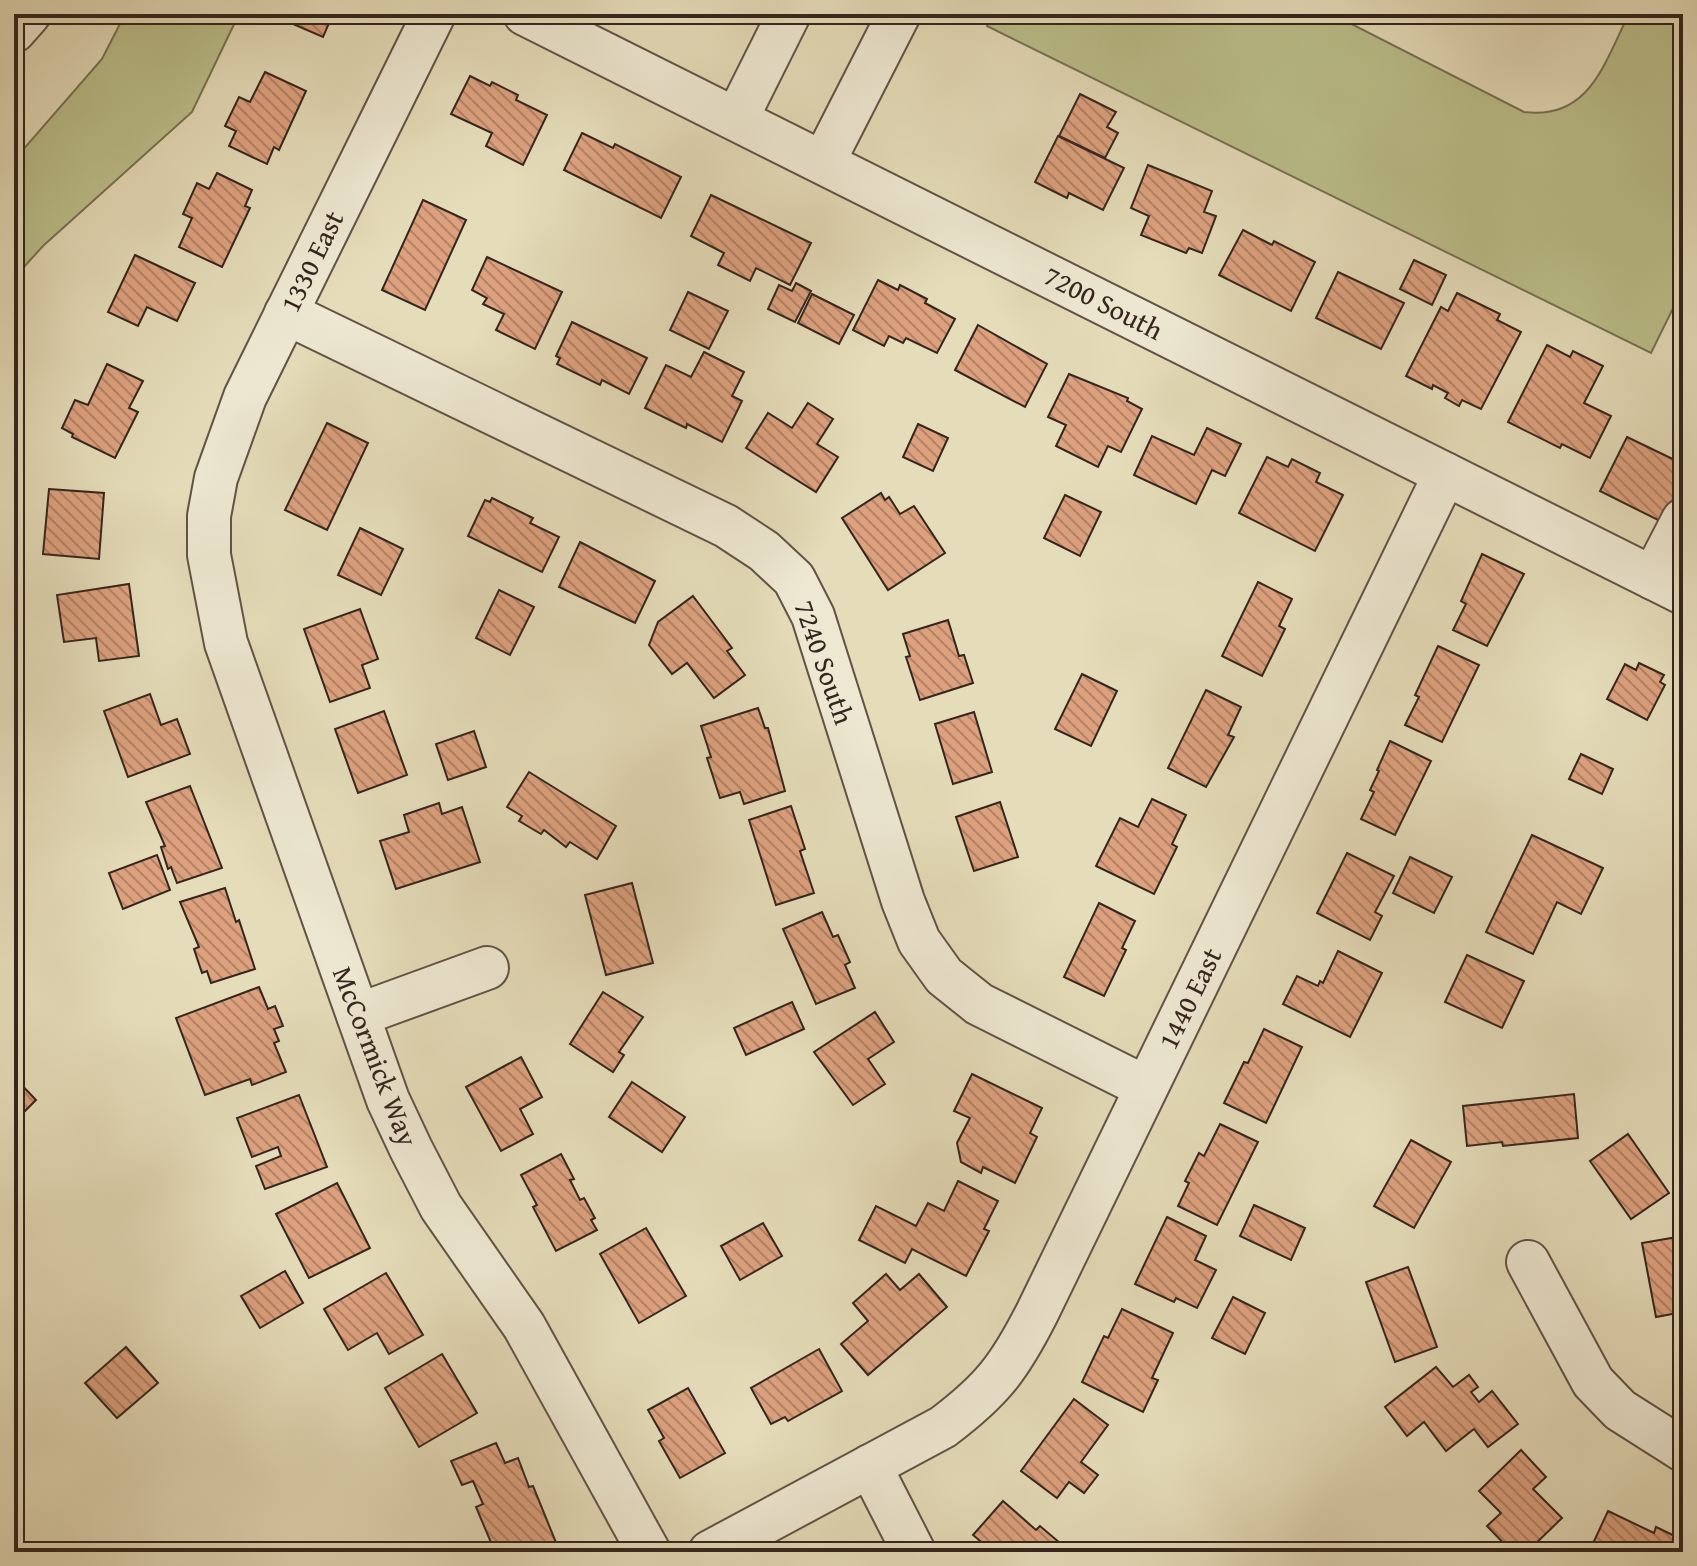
<svg xmlns="http://www.w3.org/2000/svg" width="1697" height="1566" font-family="'Gentium Book Plus',serif">
<defs>
<pattern id="building-back-hatch" width="6" height="6" patternUnits="userSpaceOnUse" patternTransform="scale(2)"><rect width="6" height="6" fill="#dda17e"/><path d="M-1 5l2 2M0 0l6 6M5-1l2 2" fill="none" stroke="#b48367"/></pattern>
</defs>
<rect width="100%" height="100%" fill="#e5dcb9"/>
<filter id="stains"><feTurbulence type="fractalNoise" baseFrequency=".0025" numOctaves="4"/><feColorMatrix values="0 0 0 0 .2 0 0 0 0 .09 0 0 0 0 .02 0 0 0 .5 -.17"/></filter>
<radialGradient id="worn" r=".72"><stop offset=".6" stop-color="#630" stop-opacity="0"/><stop offset="1" stop-color="#630" stop-opacity=".3"/></radialGradient>
<g fill="#bbbf8b" stroke="#787255" stroke-width="2">
<polygon points="125,14 239,14 192,112 43,246 14,278 14,160 102,59"/>
<path d="M 993,14 L 1332,14 L 1524,112 C 1590,120 1604,63 1629,14 L 1683,14 L 1683,288 L 1651,353 L 987,26 Z"/>
</g>
<g fill="url(#building-back-hatch)" stroke="#35251f" stroke-width="2">
<polygon points="270,14 333,14 323,37"/>
<polygon points="265,72 306,91 279,150 274,147 267,164 229,146 236,131 225,126 239,97 250,102"/>
<polygon points="470,76 490,86 492,82 518,95 516,100 547,115 523,165 486,146 492,133 451,114"/>
<polygon points="1080,94 1116,112 1107,127 1118,133 1105,158 1059,136"/>
<polygon points="582,133 613,148 615,144 681,177 661,218 564,170"/>
<polygon points="1058,136 1124,168 1103,210 1069,193 1067,198 1035,182"/>
<polygon points="1148,165 1212,191 1204,212 1216,216 1202,253 1189,248 1186,253 1141,235 1149,216 1131,208"/>
<polygon points="217,173 252,190 245,206 250,208 222,267 179,247 192,218 183,214 197,183 209,189"/>
<polygon points="711,195 811,243 790,285 756,268 750,281 718,265 724,253 691,236"/>
<polygon points="423,200 466,220 425,310 382,290"/>
<polygon points="1243,230 1272,245 1274,241 1315,262 1291,311 1219,275"/>
<polygon points="135,255 195,283 177,321 147,307 138,326 108,312"/>
<polygon points="487,257 562,292 535,349 496,330 504,314 483,304 487,298 472,290"/>
<polygon points="1414,260 1446,275 1432,305 1400,289"/>
<polygon points="1338,272 1404,303 1381,349 1316,318"/>
<polygon points="878,280 898,290 900,285 927,299 925,303 955,319 937,353 906,338 903,343 889,336 884,346 853,330"/>
<polygon points="796,283 811,291 795,322 768,309 779,285 792,291"/>
<polygon points="688,292 728,311 709,349 670,330"/>
<polygon points="1457,293 1500,314 1497,320 1521,332 1481,409 1462,400 1459,406 1445,398 1448,393 1433,385 1432,389 1406,376 1441,307 1448,311"/>
<polygon points="812,294 854,315 839,344 798,323"/>
<polygon points="572,322 647,358 629,394 602,380 600,385 557,364 560,358 556,356"/>
<polygon points="978,325 1047,364 1025,407 955,370"/>
<polygon points="1547,345 1570,357 1573,351 1603,366 1584,403 1611,416 1590,458 1562,444 1560,448 1508,422"/>
<polygon points="704,352 744,372 732,396 742,401 722,442 687,424 686,428 645,408 666,365 691,377"/>
<polygon points="107,364 143,381 129,408 138,412 115,458 72,437 73,434 62,428 75,400 88,405"/>
<polygon points="1069,374 1128,398 1127,401 1142,409 1121,452 1108,446 1098,467 1056,446 1066,425 1048,417"/>
<polygon points="808,403 833,419 817,444 838,457 816,492 746,448 768,413 792,428"/>
<polygon points="327,423 368,443 327,530 285,510"/>
<polygon points="918,424 948,438 933,471 903,457"/>
<polygon points="1207,428 1241,444 1225,476 1212,470 1196,504 1134,475 1152,436 1194,455"/>
<polygon points="1627,437 1683,464 1683,479 1662,522 1600,491"/>
<polygon points="1267,457 1288,467 1292,459 1320,473 1316,482 1343,495 1315,551 1239,513"/>
<polygon points="49,489 104,493 99,559 43,554"/>
<polygon points="881,493 885,500 889,497 900,514 914,506 945,553 888,590 842,518"/>
<polygon points="1065,495 1101,512 1080,556 1044,538"/>
<polygon points="492,498 533,518 530,523 559,537 542,572 468,536 485,500 490,502"/>
<polygon points="360,528 403,549 381,595 338,575"/>
<polygon points="580,542 655,581 635,623 559,587"/>
<polygon points="1482,554 1524,574 1487,646 1453,630 1466,604 1461,601"/>
<polygon points="1258,582 1292,599 1279,626 1285,629 1262,676 1222,656"/>
<polygon points="129,584 139,656 99,661 96,638 64,642 57,595"/>
<polygon points="499,590 534,607 510,655 476,638"/>
<polygon points="693,596 732,648 727,651 745,675 714,698 687,663 672,674 649,645 658,622"/>
<polygon points="360,609 378,659 362,665 370,688 330,702 304,629"/>
<polygon points="948,620 959,656 964,655 973,683 920,700 906,657 910,656 903,634"/>
<polygon points="1438,646 1479,665 1442,742 1405,725 1419,697 1415,695"/>
<polygon points="1639,663 1664,675 1660,682 1665,685 1647,720 1607,699 1625,664 1636,670"/>
<polygon points="1082,674 1117,691 1091,746 1055,729"/>
<polygon points="1206,690 1241,707 1228,735 1234,737 1206,787 1168,768"/>
<polygon points="150,694 161,725 177,719 190,754 128,777 104,711"/>
<polygon points="758,708 765,728 768,728 785,791 744,804 740,792 720,798 707,758 711,757 701,726"/>
<polygon points="384,711 407,775 358,793 335,729"/>
<polygon points="974,712 992,772 953,784 935,724"/>
<polygon points="474,731 486,767 448,780 436,744"/>
<polygon points="1390,741 1431,761 1395,835 1361,819 1374,792 1370,790 1379,771 1377,770"/>
<polygon points="1581,754 1613,769 1602,794 1569,779"/>
<polygon points="529,772 616,826 597,859 570,842 566,847 544,830 541,834 519,821 522,816 507,807"/>
<polygon points="190,786 222,868 177,883 171,867 168,869 161,847 165,846 146,802"/>
<polygon points="1152,799 1186,815 1172,844 1177,847 1154,894 1096,866 1120,818 1138,827"/>
<polygon points="1000,802 1018,857 974,871 956,817"/>
<polygon points="439,803 442,814 462,807 480,862 396,889 380,841 409,832 404,815"/>
<polygon points="791,806 805,849 800,851 814,893 776,905 749,820"/>
<polygon points="1532,835 1603,868 1581,914 1557,902 1533,954 1486,932"/>
<polygon points="1347,853 1394,876 1375,912 1382,916 1370,940 1317,913"/>
<polygon points="157,855 170,890 123,909 109,873"/>
<polygon points="1410,857 1452,877 1434,913 1393,893"/>
<polygon points="632,883 653,963 606,975 585,895"/>
<polygon points="225,888 236,922 239,920 255,969 211,983 207,971 202,973 194,949 199,947 180,902"/>
<polygon points="1099,903 1135,921 1122,948 1126,950 1104,996 1064,977"/>
<polygon points="822,912 833,937 838,935 850,962 845,965 855,988 816,1004 783,929"/>
<polygon points="1338,951 1382,973 1350,1037 1283,1004 1297,976 1318,986 1320,981 1323,983"/>
<polygon points="1467,955 1524,981 1502,1028 1445,1002"/>
<polygon points="259,987 268,1009 275,1006 283,1026 274,1029 279,1041 274,1043 286,1072 252,1085 250,1079 205,1095 176,1018"/>
<polygon points="603,992 643,1017 619,1052 624,1055 613,1072 570,1044"/>
<polygon points="792,1002 804,1029 746,1055 734,1028"/>
<polygon points="875,1012 894,1042 868,1059 885,1084 853,1105 814,1052"/>
<polygon points="1264,1029 1302,1047 1266,1123 1224,1103 1244,1062 1248,1063"/>
<polygon points="521,1057 542,1097 520,1109 533,1134 501,1151 466,1087"/>
<polygon points="972,1074 1042,1108 1030,1133 1037,1137 1015,1183 983,1167 981,1173 961,1162 957,1143 970,1118 954,1111"/>
<polygon points="14,1077 36,1100 14,1122"/>
<polygon points="632,1082 685,1117 662,1152 609,1117"/>
<polygon points="1574,1094 1578,1138 1503,1146 1502,1142 1467,1146 1463,1106"/>
<polygon points="299,1095 327,1167 265,1189 256,1166 281,1156 278,1147 252,1157 237,1118"/>
<polygon points="1220,1124 1258,1142 1217,1225 1178,1206 1189,1183 1185,1181 1199,1153 1204,1156"/>
<polygon points="1628,1134 1669,1193 1631,1219 1590,1161"/>
<polygon points="1411,1140 1451,1162 1414,1228 1374,1206"/>
<polygon points="561,1154 574,1179 570,1180 580,1200 584,1198 595,1218 591,1220 597,1230 556,1251 533,1207 537,1205 521,1175"/>
<polygon points="958,1181 998,1201 984,1229 989,1231 966,1276 912,1249 905,1263 859,1240 876,1206 916,1226 928,1203 944,1211"/>
<polygon points="337,1183 370,1248 309,1278 276,1214"/>
<polygon points="1254,1205 1305,1228 1291,1260 1240,1236"/>
<polygon points="1167,1217 1206,1236 1195,1260 1216,1270 1197,1308 1176,1298 1174,1302 1135,1284"/>
<polygon points="763,1223 782,1256 740,1280 721,1246"/>
<polygon points="646,1228 686,1296 639,1323 600,1254"/>
<polygon points="1683,1236 1683,1312 1656,1317 1642,1243"/>
<polygon points="1408,1267 1437,1347 1395,1362 1366,1282"/>
<polygon points="285,1271 303,1303 260,1328 241,1296"/>
<polygon points="386,1273 423,1335 389,1354 377,1333 348,1350 324,1309"/>
<polygon points="886,1274 900,1290 919,1274 947,1307 868,1375 841,1344 868,1321 853,1303"/>
<polygon points="1233,1297 1265,1313 1245,1354 1212,1338"/>
<polygon points="1122,1309 1173,1333 1152,1378 1158,1380 1143,1412 1082,1382 1104,1336 1108,1338"/>
<polygon points="126,1347 158,1383 117,1418 85,1383"/>
<polygon points="819,1349 842,1391 788,1421 785,1417 771,1424 751,1388"/>
<polygon points="442,1354 477,1413 419,1447 385,1388"/>
<polygon points="1436,1367 1453,1387 1469,1375 1478,1387 1471,1392 1479,1402 1492,1391 1518,1424 1488,1447 1474,1429 1446,1451 1424,1422 1407,1436 1385,1407"/>
<polygon points="688,1388 725,1453 680,1478 659,1441 664,1438 648,1410"/>
<polygon points="1074,1399 1108,1425 1081,1462 1098,1475 1084,1493 1069,1482 1057,1498 1021,1471"/>
<polygon points="496,1443 505,1463 518,1458 529,1487 533,1486 557,1545 540,1552 495,1552 476,1507 483,1504 473,1481 462,1485 451,1461"/>
<polygon points="1521,1450 1546,1477 1533,1489 1562,1518 1527,1552 1512,1552 1487,1526 1501,1513 1479,1491"/>
<polygon points="1003,1501 1036,1530 1040,1526 1060,1543 1056,1547 1061,1552 993,1552 973,1535"/>
<polygon points="1608,1511 1654,1533 1656,1527 1683,1540 1683,1552 1589,1552"/>
</g>
<g fill="none" stroke-linecap="round" stroke-linejoin="round">
<g stroke="#615346" stroke-width="46">
<g id="minor">
<polyline points="434,14 245,397 216,478 209,516 209,555 226,643 388,1100 411,1149 441,1207 524,1326 649,1552"/>
<polyline points="525,14 1683,593"/>
<polyline points="14,31 29,14"/>
<polyline points="737,118 789,14"/>
<polyline points="824,161 899,14"/>
<polyline points="286,313 726,526 764,551 794,579 813,616 903,901 919,941 944,976 979,1004 1145,1087"/>
<polyline points="1653,578 1683,520"/>
<polyline points="358,1015 487,968"/>
<polyline points="1528,1262 1593,1382 1620,1410 1683,1450"/>
<polyline points="870,1466 914,1552"/>
<path d="M 710,1552 L 943,1427 C 992,1390 1009,1368 1037,1313 L 1445,474"/>
</g>
</g>
<use href="#minor" stroke="#eee8d2" stroke-width="42"/>
</g>
<g text-anchor="middle" dominant-baseline="central" stroke-width="6" stroke-linejoin="round" paint-order="stroke">
<g font-size="28" fill="#35251f" stroke="#eee8d2">
<text transform="translate(311 261) rotate(-64)">1330 East</text>
<text transform="translate(1104 302) rotate(27)">7200 South</text>
<text transform="translate(825 662) rotate(71)">7240 South</text>
<text transform="translate(1189 998) rotate(-64)">1440 East</text>
<text transform="translate(376 1056) rotate(69)">McCormick Way</text>
</g>
</g>
<rect width="1697" height="1566" fill="none" stroke="#e5dcb9" stroke-width="48"/>
<rect x="16" y="16" width="1665" height="1534" fill="none" stroke="#35251f" stroke-width="4"/>
<rect x="24" y="24" width="1649" height="1518" fill="none" stroke="#35251f" stroke-width="2"/>
<rect width="100%" height="100%" filter="url(#stains)"/>
<rect width="100%" height="100%" fill="url(#worn)"/>
</svg>
